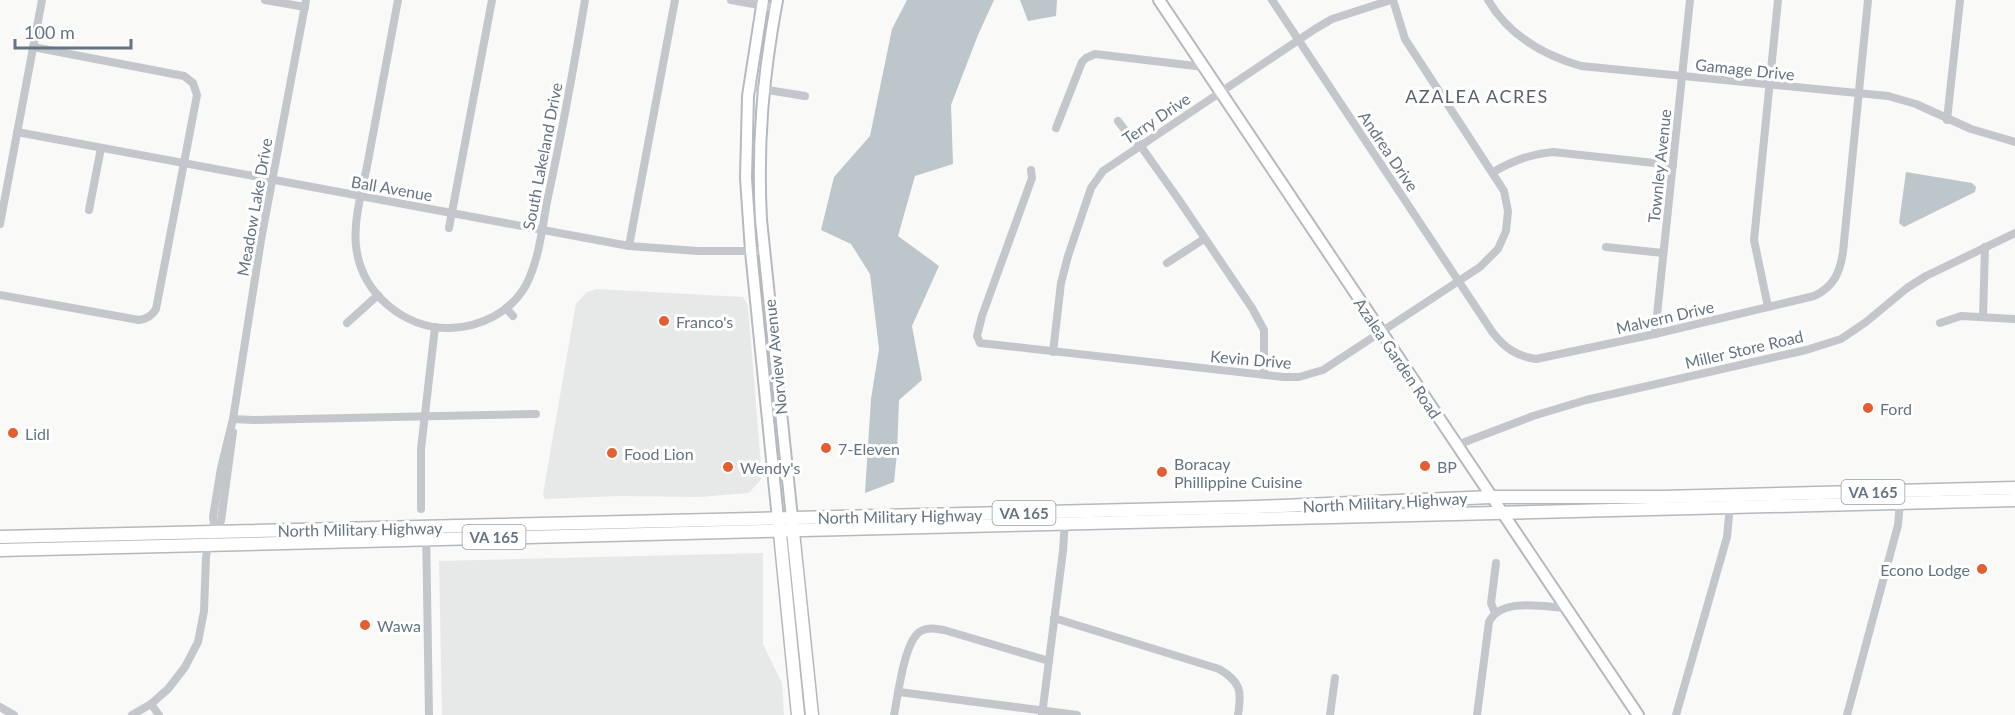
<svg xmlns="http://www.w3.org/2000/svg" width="2015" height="715" font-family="Lato,sans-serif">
<rect width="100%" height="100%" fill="#f9f9f7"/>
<g fill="#e7e8e8">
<polygon points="597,289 743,297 748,305 762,478 749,493 699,497 618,496 545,499 543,494 574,315 576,304 587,292"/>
<polygon points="763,553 763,644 782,683 784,715 442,715 439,561"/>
</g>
<g fill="#bcc6cb">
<polygon points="907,0 994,0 978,35 951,105 953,164 915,176 898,236 939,266 912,326 922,380 899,400 897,453 894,482 865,493 871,399 879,349 870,274 851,244 821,230 834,177 870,136 892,29"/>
<polygon points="1020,0 1057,0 1056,16 1028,21"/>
<polygon points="1906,172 1972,183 1976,187 1975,192 1904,227 1899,223"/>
</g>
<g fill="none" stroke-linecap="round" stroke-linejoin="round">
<g stroke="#b5babf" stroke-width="14">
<g id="secondary">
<polyline points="763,0 748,96 746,178 751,251 778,519"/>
<path d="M 777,0 C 763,76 757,143 761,220 L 792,518"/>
<polyline points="1159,0 1638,715"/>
</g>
</g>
<g stroke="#b4b9bd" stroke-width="15">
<g id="primary">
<polyline points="792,522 812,715"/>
<polyline points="779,523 798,715"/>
<polyline points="0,537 1256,507 1491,497 1663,497 2015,488"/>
<polyline points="0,550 2015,500"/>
</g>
</g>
<g stroke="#c3c7cb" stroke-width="8">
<polyline points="265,0 305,7"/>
<path d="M 398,0 C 388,54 378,107 368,161 C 363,188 353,219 356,246 C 361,293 404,329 450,328 C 481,327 511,312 526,285 C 540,258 542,226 548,197 C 562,132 574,66 585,0"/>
<polyline points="731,0 775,8"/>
<path d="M 1272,0 L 1493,333 C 1505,348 1516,356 1536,359 L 1655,334 L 1814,296 C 1834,287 1840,272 1843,252 L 1868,0"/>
<path d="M 1488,0 C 1509,36 1543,55 1581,66 L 1888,96 L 1916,104 L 1971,129 L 2015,142"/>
<polyline points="749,87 805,96"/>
<polyline points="1947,120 1960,0"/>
<polyline points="1118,121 1128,134 1140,145 1179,200 1252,308 1264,330 1264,375"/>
<polyline points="1056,128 1082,62 1086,58 1095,54 1204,67"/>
<polyline points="17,132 629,246 698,251 764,251"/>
<polyline points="1031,170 1032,178 982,316 977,336 980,343 1283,377 1299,377 1323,370 1480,267 1498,249 1506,231 1508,211 1504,191 1405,39 1393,0"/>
<path d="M 1493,172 C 1513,161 1530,154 1553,152 L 1673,165"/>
<polyline points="89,210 101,148"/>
<polyline points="0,224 42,0"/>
<polyline points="449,228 492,0"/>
<polyline points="629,246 675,0"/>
<polyline points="1606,247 1663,253"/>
<polyline points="1167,263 1204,239"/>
<path d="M 0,295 L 139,320 C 147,319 152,316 156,309 L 197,95 L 193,83 L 184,76 L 33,47"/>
<polyline points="1768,307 1754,240 1778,0"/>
<polyline points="506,308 513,316"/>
<polyline points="1983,317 1985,247"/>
<polyline points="347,323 378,295"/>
<polyline points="1940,323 1961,316 2015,319"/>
<polyline points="1655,334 1690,0"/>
<polyline points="1053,352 1061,283 1068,256 1091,188 1103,171 1315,29 1332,19 1391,0"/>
<polyline points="233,419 253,420 536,414"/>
<polyline points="1457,445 1533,416 1586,400 1806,350 1841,339 1866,322 1907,288 1926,276 2015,233"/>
<polyline points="421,509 421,449 435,327"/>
<polyline points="426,527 429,715"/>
<polyline points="215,532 213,517 221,468 233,419 261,240 306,0"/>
<polyline points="1495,613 1491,603 1496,563"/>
<path d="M 1054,618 L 1219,669 C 1241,682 1242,691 1238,715"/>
<polyline points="899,692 1077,715"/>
<polyline points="151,704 159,715"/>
<polyline points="0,707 14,715"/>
<polyline points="132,715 151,704 168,689 185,667 198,642 204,611 206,557 208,544 221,521 233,432"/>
<path d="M 894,715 C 898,696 904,640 921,631 C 929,627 936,629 944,630 L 1049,661"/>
<polyline points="1042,715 1063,551 1065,520"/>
<polyline points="1330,715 1335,678"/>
<path d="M 1477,715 L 1489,622 C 1501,597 1543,607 1566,608"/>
<polyline points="1676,715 1727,537 1730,505"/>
<polyline points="1847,715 1898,525 1900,501"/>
</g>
<use href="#secondary" stroke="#fff" stroke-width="10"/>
<use href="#primary" stroke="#fff" stroke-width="12"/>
</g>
<g fill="#e15f30" stroke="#fff" stroke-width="2">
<circle cx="664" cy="321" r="6"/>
<circle cx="1868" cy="408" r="6"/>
<circle cx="13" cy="433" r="6"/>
<circle cx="826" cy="448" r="6"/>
<circle cx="612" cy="453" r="6"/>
<circle cx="1425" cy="466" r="6"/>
<circle cx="728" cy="467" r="6"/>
<circle cx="1162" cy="472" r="6"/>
<circle cx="1982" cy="569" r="6"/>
<circle cx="365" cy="625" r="6"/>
</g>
<g text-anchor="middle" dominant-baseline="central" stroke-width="6" stroke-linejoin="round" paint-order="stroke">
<g fill="#fff" stroke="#939ea8" stroke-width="1.5">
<rect x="1841.5" y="480" width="63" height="24" rx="4.5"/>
<rect x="992.5" y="501" width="63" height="24" rx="4.5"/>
<rect x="462.5" y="525" width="63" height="24" rx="4.5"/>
</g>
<g font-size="15" font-weight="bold" fill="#657482">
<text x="1873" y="492">VA 165</text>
<text x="1024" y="513">VA 165</text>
<text x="494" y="537">VA 165</text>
</g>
<g font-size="16" fill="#657482" stroke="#fff">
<text transform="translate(1745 69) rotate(6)">Gamage Drive</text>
<text transform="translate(1156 118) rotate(-34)">Terry Drive</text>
<text transform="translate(1389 151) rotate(56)">Andrea Drive</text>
<text transform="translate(542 156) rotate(-79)">South Lakeland Drive</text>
<text transform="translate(1659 166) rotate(-84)">Townley Avenue</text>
<text transform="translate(392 188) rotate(10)">Ball Avenue</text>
<text transform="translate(254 207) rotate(-80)">Meadow Lake Drive</text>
<text transform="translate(1665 317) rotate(-13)">Malvern Drive</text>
<text transform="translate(1744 349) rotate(-13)">Miller Store Road</text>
<text transform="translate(775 357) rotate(-96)">Norview Avenue</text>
<text transform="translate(1398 358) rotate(56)">Azalea Garden Road</text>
<text transform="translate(1251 359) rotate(5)">Kevin Drive</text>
<text transform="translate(1385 502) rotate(-3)">North Military Highway</text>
<text transform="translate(900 516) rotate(-1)">North Military Highway</text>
<text transform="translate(360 529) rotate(-1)">North Military Highway</text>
</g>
<g font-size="16" fill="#657482" stroke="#fff" text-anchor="start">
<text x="676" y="321">Franco's</text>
<text x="1880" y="408">Ford</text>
<text x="25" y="433">Lidl</text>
<text x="838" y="448">7-Eleven</text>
<text x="624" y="453">Food Lion</text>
<text x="1174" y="463">Boracay<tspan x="1174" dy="18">Phillippine Cuisine</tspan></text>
<text x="1437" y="466">BP</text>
<text x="740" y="467">Wendy's</text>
<text x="1970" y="569" text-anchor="end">Econo Lodge</text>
<text x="377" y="625">Wawa</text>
</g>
<g font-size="18" letter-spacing="1.5" fill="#57626d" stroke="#fff">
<text x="1477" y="96">AZALEA ACRES</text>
</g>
</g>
<path d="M15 39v9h116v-9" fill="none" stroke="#657482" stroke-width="3"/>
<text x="24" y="39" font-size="18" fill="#657482" stroke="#ffffff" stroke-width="4.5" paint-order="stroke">100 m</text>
</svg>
